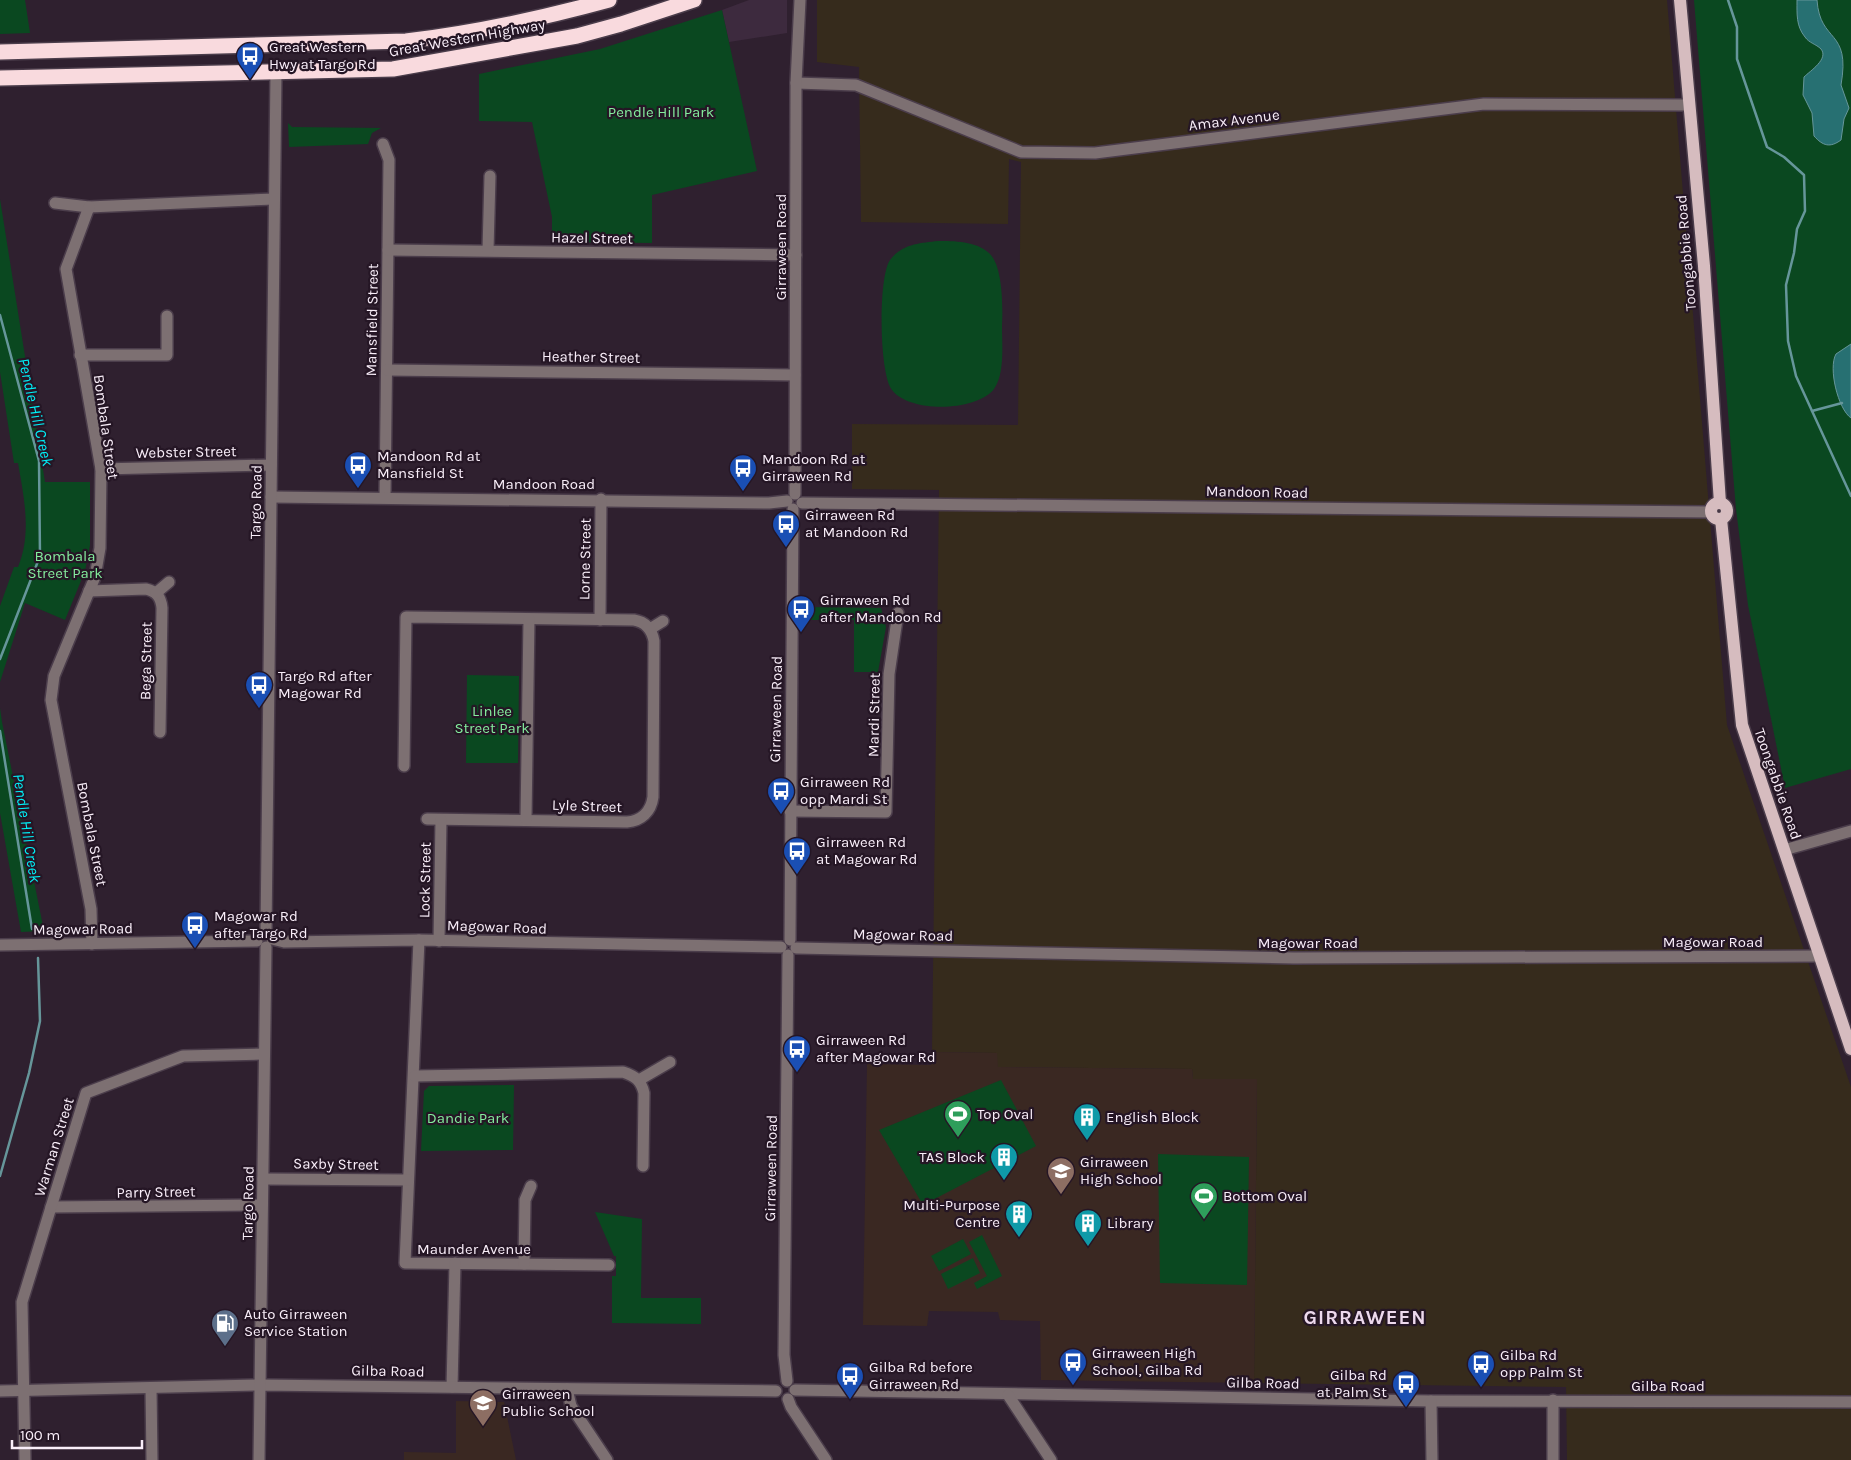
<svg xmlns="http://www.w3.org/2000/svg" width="1851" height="1460" font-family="Karla,sans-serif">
<rect width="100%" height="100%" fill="#2f202f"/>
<polygon fill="#3d2a3e" points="749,0 787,0 787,33 729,42 722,10"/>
<polygon fill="#362b1c" points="817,0 1667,0 1727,725 1851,1087 1851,1460 1567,1460 1566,1387 1254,1383 1257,1079 1193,1079 1192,1069 997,1067 996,1053 932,1052 939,490 852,489 852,424 1018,425 1021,162 1009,159 1008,224 861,222 859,67 817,62"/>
<g fill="#3a2822">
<polygon points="932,1052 997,1053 998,1067 1192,1069 1193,1079 1257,1079 1254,1383 1041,1380 1040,1321 1000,1320 998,1312 929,1311 927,1326 863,1325 867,1064 931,1065"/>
<polygon points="456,1401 504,1402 516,1460 404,1460 404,1452 456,1453"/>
</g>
<g fill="#0a4820">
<polygon points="0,0 25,0 30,33 0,34"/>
<polygon points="1694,0 1851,0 1851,769 1785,788 1748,605 1736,509"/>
<polygon points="722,10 757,171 652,195 652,243 552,242 552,217 532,122 479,121 479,74 600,49"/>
<polygon points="288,123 292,127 381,128 372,133 368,144 289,147"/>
<path d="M 0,199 L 45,482 L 90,482 L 90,545 L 85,571 L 65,620 L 25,603 L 0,682 L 0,606 L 14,567 L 18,567 C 32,533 24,498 18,463 L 14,463 L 0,372 Z"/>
<path d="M 938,241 C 954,241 976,241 989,253 C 1003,265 1003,308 1002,326 C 1002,344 1005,374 994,389 C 976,412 909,413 892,390 C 879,374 878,277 890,260 C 902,244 920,243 938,241 Z"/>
<polygon points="806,607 881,608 886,627 878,672 854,672 854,620 806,620"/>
<polygon points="467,675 519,676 518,763 466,763"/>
<polygon points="0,708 2,722 44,931 21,932 0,813"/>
<polygon points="1001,1080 1036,1146 923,1205 879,1130"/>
<polygon points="514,1085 513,1150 421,1151 424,1091 429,1086"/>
<polygon points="1158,1154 1249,1157 1247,1285 1160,1283"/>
<polygon points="595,1212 642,1219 641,1298 701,1298 701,1324 612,1323 612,1276 616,1276 616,1256 614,1256"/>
<polygon points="982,1235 1002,1276 977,1289 974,1283 987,1276 969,1242"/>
<polygon points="963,1239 971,1254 939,1271 931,1256"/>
<polygon points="973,1258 980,1273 948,1289 941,1274"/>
</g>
<g fill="#277072" stroke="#66969a">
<path d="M 1797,0 L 1817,0 C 1820,44 1851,28 1841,85 L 1849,108 L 1844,119 L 1841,140 C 1830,148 1823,146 1814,136 L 1812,113 L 1803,95 L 1804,77 C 1810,71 1829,59 1821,49 C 1816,44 1809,43 1805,37 C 1796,26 1797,14 1797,0 Z"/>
<path d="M 1851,344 L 1851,418 C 1838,409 1828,368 1836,354 Z"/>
</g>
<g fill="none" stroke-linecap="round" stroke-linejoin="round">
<g stroke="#66969a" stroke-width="2.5">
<polyline points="1728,0 1737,27 1737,59 1767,147 1784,157 1804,175 1805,211 1797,229 1794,253 1786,285 1788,341 1796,376 1851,496"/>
<polyline points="0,315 39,461 40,556 0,659"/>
<polyline points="1812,411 1842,403"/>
<polyline points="0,731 32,929"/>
<polyline points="0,1176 29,1073 40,1021 38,958"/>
</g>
<g stroke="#4b3d4b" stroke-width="14">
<g id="minor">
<polyline points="796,83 856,85 1021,152 1095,153 1484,104 1689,105"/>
<polyline points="383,144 389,160 385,497"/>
<polyline points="55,203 89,207 274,199"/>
<polyline points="89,207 66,269 101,469 100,548 95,577 54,676 51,700 91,909 92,944"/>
<polyline points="388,250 796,255"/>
<polyline points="488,250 490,176"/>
<polyline points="80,355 167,355 167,316"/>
<polyline points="387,370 795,375"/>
<polyline points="101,469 271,465"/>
<polyline points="795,494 796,83 800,0"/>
<polyline points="271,497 769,503 787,501"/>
<polyline points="802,503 1711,512"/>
<path d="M 89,591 L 146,589 C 156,591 161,597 162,608 L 160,732"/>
<polyline points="156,593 169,582"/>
<polyline points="600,620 601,499"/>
<polyline points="650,629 663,621"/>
<path d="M 404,766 L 406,617 L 634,620 C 646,622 652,630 654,641 L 653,797 C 651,812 641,821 627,822 L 427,819"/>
<polyline points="790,811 886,812 889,674 898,613"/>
<polyline points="526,819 529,619"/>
<polyline points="1784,850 1851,831"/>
<polyline points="266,932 276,72"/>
<polyline points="272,939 284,942 419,940 781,947"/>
<polyline points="419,940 405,1263 609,1265"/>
<polyline points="790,940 793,509"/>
<polyline points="439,941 441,820"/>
<polyline points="0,945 257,941"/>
<polyline points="796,948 1294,958 1820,956"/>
<path d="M 415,1076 L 623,1072 C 635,1076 641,1080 644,1093 L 643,1166"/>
<polyline points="639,1080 670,1062"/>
<polyline points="263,1179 408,1180"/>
<polyline points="51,1207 262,1205"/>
<polyline points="524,1264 525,1200 531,1186"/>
<polyline points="787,1381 784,1355 788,955"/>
<polyline points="452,1387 455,1263"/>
<polyline points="151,1388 152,1460"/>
<polyline points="567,1389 571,1406 607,1460"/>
<polyline points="795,1390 1431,1401 1851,1402"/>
<polyline points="0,1391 260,1385 776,1391"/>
<polyline points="1008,1395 1051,1460"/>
<polyline points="788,1399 791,1407 826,1460"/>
<polyline points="1553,1400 1553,1460"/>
<polyline points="1431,1401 1432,1460"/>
<polyline points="25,1460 22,1302 86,1093 183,1056 264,1054"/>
<polyline points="259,1460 266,947"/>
</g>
</g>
<g stroke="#4b3d4b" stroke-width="15">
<g id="major">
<polyline points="1680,0 1704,266 1720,503"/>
<circle cx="1719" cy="511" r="8"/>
<polyline points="1721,519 1742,725 1851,1049"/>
</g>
</g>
<g stroke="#4b3d4b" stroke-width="18">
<g id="highway">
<path d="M 0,52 L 406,41 C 474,33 543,18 609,0"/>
<polyline points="0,78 393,69 577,36 621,24 694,0"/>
</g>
</g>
<use href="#minor" stroke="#7d7072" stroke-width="11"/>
<use href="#major" stroke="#d6bcbf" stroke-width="12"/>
<use href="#highway" stroke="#f9dade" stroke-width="15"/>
</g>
<defs>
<g id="bus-pin" transform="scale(1.4375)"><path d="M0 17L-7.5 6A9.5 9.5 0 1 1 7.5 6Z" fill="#1a4fb4" stroke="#251625"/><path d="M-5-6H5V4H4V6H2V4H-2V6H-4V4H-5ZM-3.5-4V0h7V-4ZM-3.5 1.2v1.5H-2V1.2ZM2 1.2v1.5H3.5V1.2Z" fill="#fff"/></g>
<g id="stadium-pin" transform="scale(1.4375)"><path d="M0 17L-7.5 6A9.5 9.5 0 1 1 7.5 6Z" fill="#2e9e5b" stroke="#251625"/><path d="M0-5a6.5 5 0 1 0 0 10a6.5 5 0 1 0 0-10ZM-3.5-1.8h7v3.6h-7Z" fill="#fff"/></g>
<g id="building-pin" transform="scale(1.4375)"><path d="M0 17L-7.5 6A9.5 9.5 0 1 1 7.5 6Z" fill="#0f9aa8" stroke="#251625"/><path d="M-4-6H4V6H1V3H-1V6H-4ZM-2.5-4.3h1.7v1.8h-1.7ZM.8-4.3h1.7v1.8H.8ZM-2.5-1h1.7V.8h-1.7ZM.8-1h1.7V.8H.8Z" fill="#fff"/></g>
<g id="school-pin" transform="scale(1.4375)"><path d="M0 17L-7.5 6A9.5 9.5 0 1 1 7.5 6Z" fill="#8d6e63" stroke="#251625"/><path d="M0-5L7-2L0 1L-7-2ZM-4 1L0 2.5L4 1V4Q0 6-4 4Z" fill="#fff"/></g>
<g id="fuel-pin" transform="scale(1.4375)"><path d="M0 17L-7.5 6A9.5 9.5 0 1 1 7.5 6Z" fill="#5c6f8a" stroke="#251625"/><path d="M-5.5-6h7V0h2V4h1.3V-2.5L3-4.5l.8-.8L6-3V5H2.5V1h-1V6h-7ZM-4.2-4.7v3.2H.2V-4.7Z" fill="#fff"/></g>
</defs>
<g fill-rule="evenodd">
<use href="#bus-pin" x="250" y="56"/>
<use href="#bus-pin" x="358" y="465"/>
<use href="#bus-pin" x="743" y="468"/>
<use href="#bus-pin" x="786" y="524"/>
<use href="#bus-pin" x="801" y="609"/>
<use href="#bus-pin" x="259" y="685"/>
<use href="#bus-pin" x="781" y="791"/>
<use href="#bus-pin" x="797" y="851"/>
<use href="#bus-pin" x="195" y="925"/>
<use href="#bus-pin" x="797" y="1049"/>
<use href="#stadium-pin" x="958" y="1114"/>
<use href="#building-pin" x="1087" y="1117"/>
<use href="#building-pin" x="1004" y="1157"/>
<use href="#school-pin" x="1061" y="1171"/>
<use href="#stadium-pin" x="1204" y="1196"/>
<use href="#building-pin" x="1019" y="1214"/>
<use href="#building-pin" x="1088" y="1223"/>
<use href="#fuel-pin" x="225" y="1323"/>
<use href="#bus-pin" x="1073" y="1362"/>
<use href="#bus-pin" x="1481" y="1364"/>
<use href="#bus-pin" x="850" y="1376"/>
<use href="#bus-pin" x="1406" y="1384"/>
<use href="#school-pin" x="483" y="1403"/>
</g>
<g text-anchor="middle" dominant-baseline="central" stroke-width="4.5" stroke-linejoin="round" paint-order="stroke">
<g font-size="15" fill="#f9eef9" stroke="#251625">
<text transform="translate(467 38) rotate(-10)">Great Western Highway</text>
<text transform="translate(1234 120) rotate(-7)">Amax Avenue</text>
<text transform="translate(592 238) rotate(1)">Hazel Street</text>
<text transform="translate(781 247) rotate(-90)">Girraween Road</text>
<text transform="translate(1686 253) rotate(-95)">Toongabbie Road</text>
<text transform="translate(372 320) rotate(-89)">Mansfield Street</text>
<text transform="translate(591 357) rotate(1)">Heather Street</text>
<text transform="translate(106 427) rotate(82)">Bombala Street</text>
<text transform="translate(186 452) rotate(-1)">Webster Street</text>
<text x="544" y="484">Mandoon Road</text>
<text transform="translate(1257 492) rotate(1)">Mandoon Road</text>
<text transform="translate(256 502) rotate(-89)">Targo Road</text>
<text transform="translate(585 559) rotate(-89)">Lorne Street</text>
<text transform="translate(146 661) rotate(-89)">Bega Street</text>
<text transform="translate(776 709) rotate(-89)">Girraween Road</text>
<text transform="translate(874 715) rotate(-89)">Mardi Street</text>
<text transform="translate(1778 784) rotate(71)">Toongabbie Road</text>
<text transform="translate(587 806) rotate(2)">Lyle Street</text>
<text transform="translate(92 834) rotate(79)">Bombala Street</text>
<text transform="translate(425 880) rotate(-89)">Lock Street</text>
<text transform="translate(497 927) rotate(2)">Magowar Road</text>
<text transform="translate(83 929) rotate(-1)">Magowar Road</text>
<text transform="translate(903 935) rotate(1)">Magowar Road</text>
<text x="1713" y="942">Magowar Road</text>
<text x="1308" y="943">Magowar Road</text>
<text transform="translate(54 1147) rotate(-73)">Warman Street</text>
<text transform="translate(336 1164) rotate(1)">Saxby Street</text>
<text transform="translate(771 1168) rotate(-89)">Girraween Road</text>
<text transform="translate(156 1192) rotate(-1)">Parry Street</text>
<text transform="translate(248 1203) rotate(-89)">Targo Road</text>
<text x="474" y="1249">Maunder Avenue</text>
<text transform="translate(388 1371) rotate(1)">Gilba Road</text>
<text transform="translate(1263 1383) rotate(1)">Gilba Road</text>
<text x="1668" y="1386">Gilba Road</text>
</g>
<g font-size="15" fill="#f9eef9" stroke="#251625" text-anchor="start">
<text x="269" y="47">Great Western<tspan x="269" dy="17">Hwy at Targo Rd</tspan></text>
<text x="377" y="456">Mandoon Rd at<tspan x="377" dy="17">Mansfield St</tspan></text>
<text x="762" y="459">Mandoon Rd at<tspan x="762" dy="17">Girraween Rd</tspan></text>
<text x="805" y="515">Girraween Rd<tspan x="805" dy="17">at Mandoon Rd</tspan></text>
<text x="820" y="600">Girraween Rd<tspan x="820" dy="17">after Mandoon Rd</tspan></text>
<text x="278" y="676">Targo Rd after<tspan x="278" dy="17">Magowar Rd</tspan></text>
<text x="800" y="782">Girraween Rd<tspan x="800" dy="17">opp Mardi St</tspan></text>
<text x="816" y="842">Girraween Rd<tspan x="816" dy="17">at Magowar Rd</tspan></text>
<text x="214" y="916">Magowar Rd<tspan x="214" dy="17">after Targo Rd</tspan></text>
<text x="816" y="1040">Girraween Rd<tspan x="816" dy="17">after Magowar Rd</tspan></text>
<text x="977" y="1114">Top Oval</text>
<text x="1106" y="1117">English Block</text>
<text x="985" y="1157" text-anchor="end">TAS Block</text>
<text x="1080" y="1162">Girraween<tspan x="1080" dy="17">High School</tspan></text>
<text x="1223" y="1196">Bottom Oval</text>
<text x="1000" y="1205" text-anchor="end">Multi-Purpose<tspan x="1000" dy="17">Centre</tspan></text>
<text x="1107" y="1223">Library</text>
<text x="244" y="1314">Auto Girraween<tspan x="244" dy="17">Service Station</tspan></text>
<text x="1092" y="1353">Girraween High<tspan x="1092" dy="17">School, Gilba Rd</tspan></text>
<text x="1500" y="1355">Gilba Rd<tspan x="1500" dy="17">opp Palm St</tspan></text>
<text x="869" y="1367">Gilba Rd before<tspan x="869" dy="17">Girraween Rd</tspan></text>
<text x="1387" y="1375" text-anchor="end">Gilba Rd<tspan x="1387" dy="17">at Palm St</tspan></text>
<text x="502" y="1394">Girraween<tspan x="502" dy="17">Public School</tspan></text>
</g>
<g font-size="15" fill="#85ee9e" stroke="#251625">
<text x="661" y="112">Pendle Hill Park</text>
<text x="65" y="556">Bombala<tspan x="65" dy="17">Street Park</tspan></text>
<text x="492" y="711">Linlee<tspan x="492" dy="17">Street Park</tspan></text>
<text x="468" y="1118">Dandie Park</text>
</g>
<g font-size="16" font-style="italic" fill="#00f1f8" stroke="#251625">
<text transform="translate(36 412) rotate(77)">Pendle Hill Creek</text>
<text transform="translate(27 828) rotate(81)">Pendle Hill Creek</text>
</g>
<g font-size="20" font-weight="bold" letter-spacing="1" fill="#edd9ed" stroke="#251625">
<text x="1365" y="1317">GIRRAWEEN</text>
</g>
</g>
<path d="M12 1440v8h130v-8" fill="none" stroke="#f9eef9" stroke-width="2.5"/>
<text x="20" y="1440" font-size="15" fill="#f9eef9" stroke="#251625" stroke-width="4" paint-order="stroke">100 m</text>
</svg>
